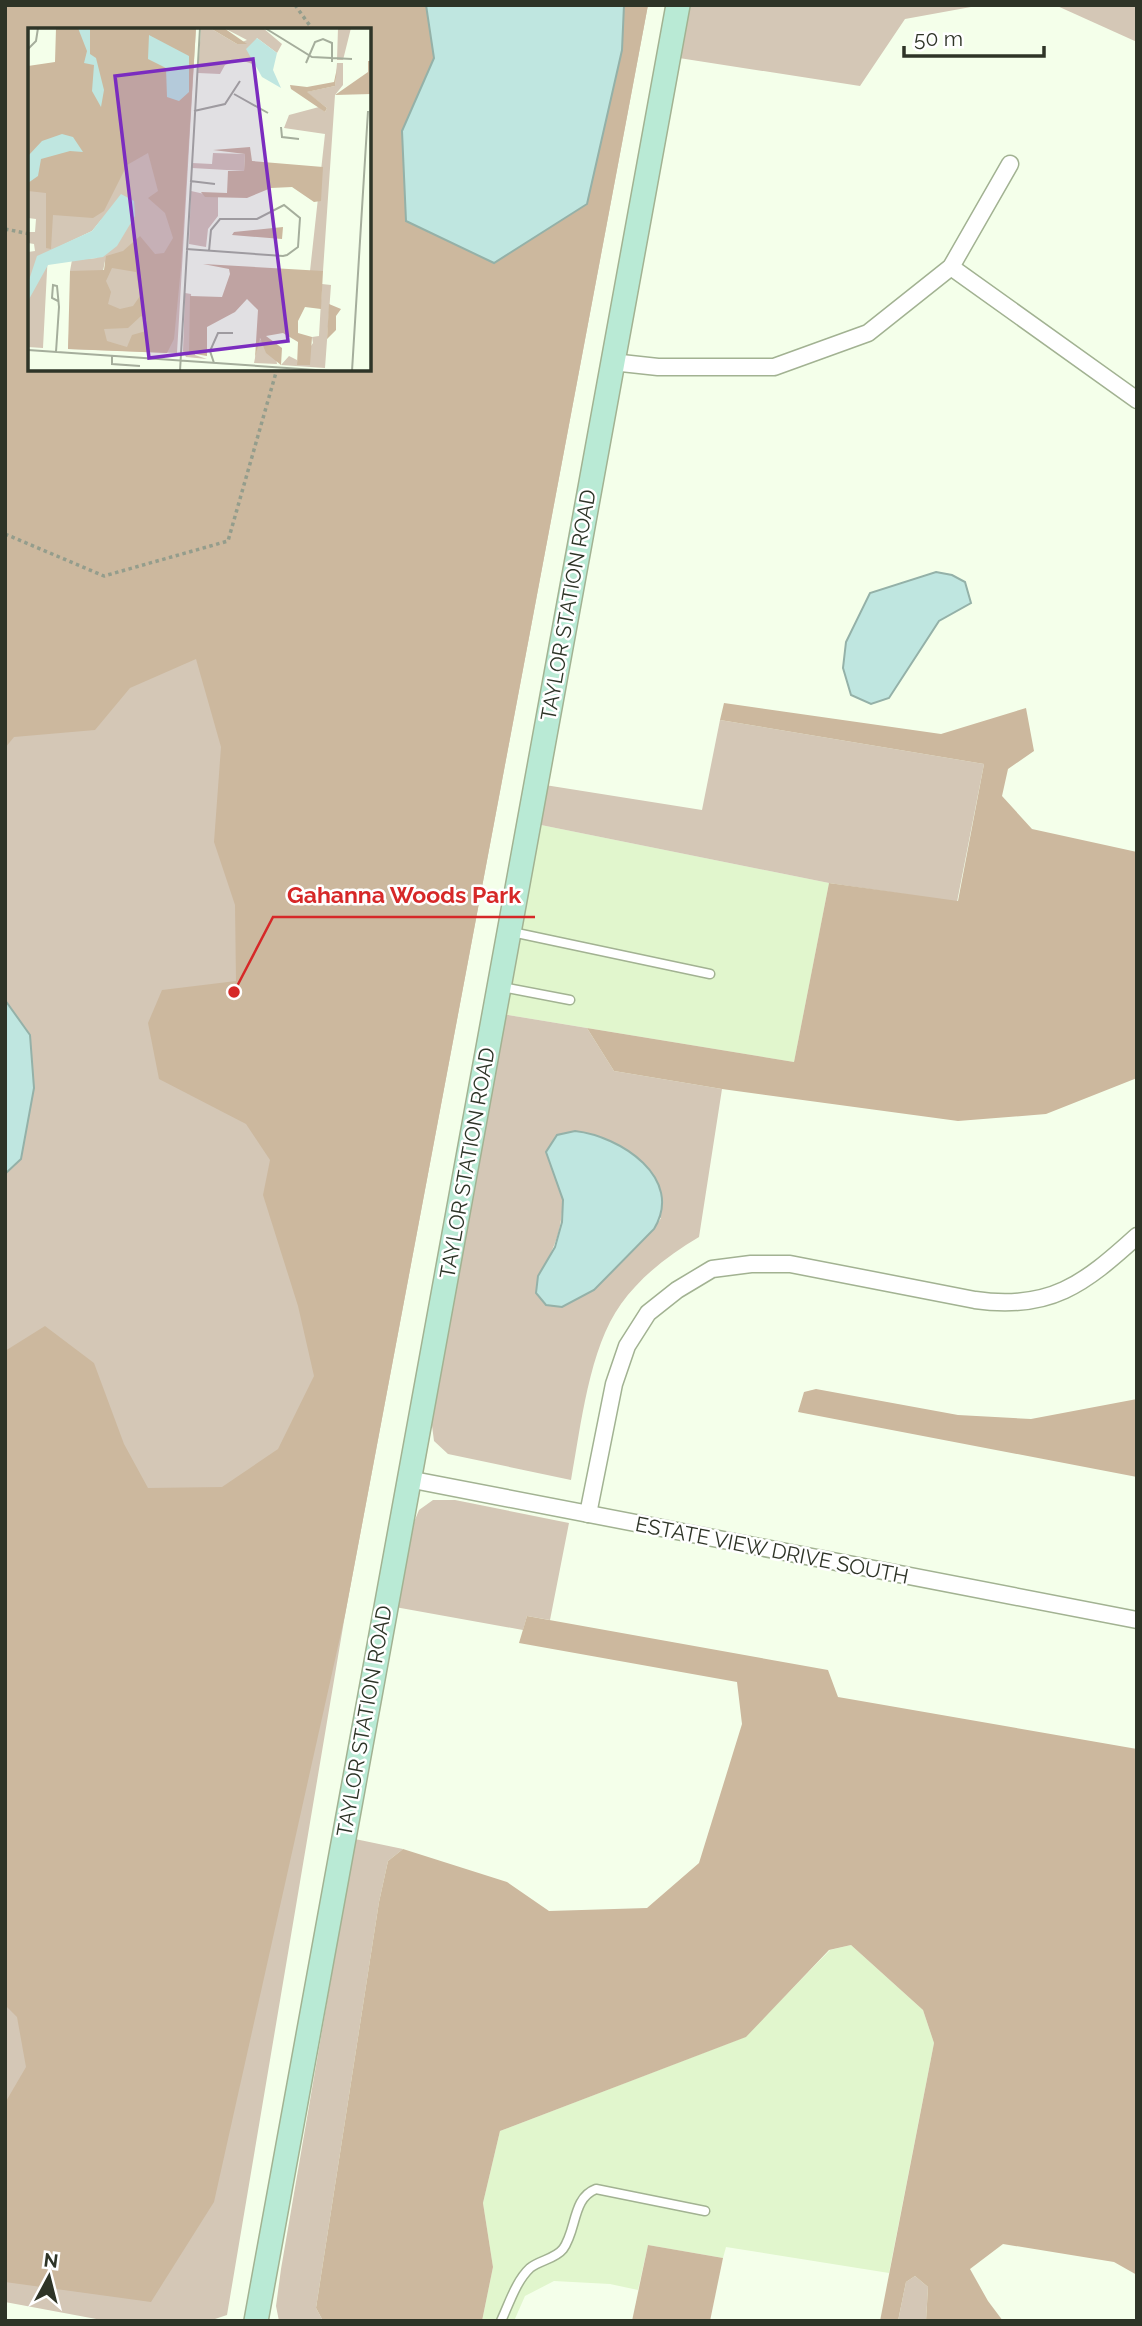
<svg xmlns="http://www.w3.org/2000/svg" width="1142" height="2326" font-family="Raleway,sans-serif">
<rect width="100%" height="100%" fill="#f4ffea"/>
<g fill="#e1f6cd">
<polygon points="536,824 829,883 794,1062 502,1014"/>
<polygon points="851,1945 923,2010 934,2043 889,2273 726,2247 723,2258 648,2245 638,2290 610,2284 554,2281 525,2296 514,2321 482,2321 493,2267 483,2203 500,2131 745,2037 830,1950"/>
</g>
<g fill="#d4c7b6" fill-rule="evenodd">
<path d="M 5,5 L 648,5 L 345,1615 L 227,2315 L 209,2321 L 107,2321 L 5,2302 ZM 30,30 L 369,30 L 369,369 L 30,369 Z"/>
<polygon points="689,5 982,5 905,19 860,86 679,58"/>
<polygon points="1055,5 1137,5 1137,42"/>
<polygon points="720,720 984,764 957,902 829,883 536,824 545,785 702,810"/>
<path d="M 502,1014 L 587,1028 L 614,1071 L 722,1089 L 699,1237 C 670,1254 641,1276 621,1304 C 589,1348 581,1426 571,1480 L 448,1454 L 434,1441 L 431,1418 ZM 563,1200 L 661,1218 L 654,1229 L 594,1290 L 538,1276 C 555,1248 561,1234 563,1200 Z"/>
<polygon points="433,1500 455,1500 569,1523 550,1620 527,1616 523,1630 395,1607 408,1537 419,1510"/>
<polygon points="355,1839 403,1849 388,1861 379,1902 316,2308 323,2321 279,2321 276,2306 281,2269"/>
<polygon points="915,2276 928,2287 926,2321 898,2321 906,2282"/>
</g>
<g fill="#ccb89e" fill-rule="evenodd">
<path d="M 5,5 L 648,5 L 345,1615 L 214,2202 L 151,2302 L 5,2282 L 5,2103 L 26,2067 L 17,2017 L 5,2005 L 5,1351 L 45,1326 L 94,1363 L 124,1444 L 148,1488 L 222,1487 L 278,1449 L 314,1376 L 298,1306 L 263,1195 L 270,1160 L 246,1124 L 159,1079 L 148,1023 L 162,990 L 236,981 L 235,905 L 214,842 L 221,747 L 196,659 L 130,688 L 95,730 L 14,737 L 5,748 ZM 30,30 L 369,30 L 369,369 L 30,369 Z"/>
<polygon points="724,703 941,734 1026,708 1034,751 1008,769 1002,796 1032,829 1137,852 1137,1078 1046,1114 958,1121 722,1089 614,1071 587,1028 794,1062 829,883 958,901 984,764 720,720"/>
<polygon points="816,1389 958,1415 1031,1419 1137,1399 1137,1477 798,1412 804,1392"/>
<polygon points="527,1616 828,1670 838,1697 1137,1749 1137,2275 1114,2262 1003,2244 970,2269 988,2301 1003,2321 926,2321 928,2287 915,2276 906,2282 898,2321 880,2321 934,2043 923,2010 851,1945 829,1950 746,2037 500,2131 483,2203 493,2267 482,2321 323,2321 316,2308 379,1902 388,1861 403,1849 507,1882 549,1911 647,1908 699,1863 742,1724 737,1682 519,1643"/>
<polygon points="648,2245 723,2258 710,2321 632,2321"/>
</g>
<g fill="#bfe6e0" stroke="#94b1a8" stroke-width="2">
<polygon points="426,5 624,5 622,50 587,204 494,263 406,221 402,131 434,58"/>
<polygon points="936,572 952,575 965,582 971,603 939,621 889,698 871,704 851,695 843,668 846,642 870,593"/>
<polygon points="5,1000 30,1035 34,1088 21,1159 5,1174"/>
<path d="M 575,1131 C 620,1136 685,1178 654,1229 L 594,1290 L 562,1307 L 546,1305 L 536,1293 L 538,1276 L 555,1247 L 562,1222 L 563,1200 L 546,1152 L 557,1135 Z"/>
</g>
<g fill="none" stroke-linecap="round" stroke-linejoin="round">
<g stroke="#a2b292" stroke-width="11">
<g id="lane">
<polyline points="512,932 710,974"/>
<polyline points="502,987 570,1000"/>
<path d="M 501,2321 C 509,2304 516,2281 530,2268 C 540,2260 555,2259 563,2249 C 577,2230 572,2198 596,2189 L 705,2211"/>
</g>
</g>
<g stroke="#a2b292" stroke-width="19">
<g id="street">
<polyline points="951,267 1137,400"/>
<polyline points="612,362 658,367 774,367 868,333 951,267 1010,164"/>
<polyline points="408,1479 1137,1620"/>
<path d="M 588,1514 L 614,1384 L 627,1346 L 648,1313 L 677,1290 L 712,1269 L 751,1264 L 790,1264 L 975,1300 C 1050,1311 1084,1284 1137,1236"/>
</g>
</g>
<g stroke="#a2b292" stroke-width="26">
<polyline id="secondary" points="256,2321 678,5"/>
</g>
<g stroke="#949d8c" stroke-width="3.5" stroke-dasharray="3.5 3.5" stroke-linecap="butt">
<polyline points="295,5 313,30"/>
<polyline points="5,229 30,234"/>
<polyline points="5,534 104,576 228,541 277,369"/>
</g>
<use href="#lane" stroke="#fff" stroke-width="8"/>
<use href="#street" stroke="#fff" stroke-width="16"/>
<use href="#secondary" stroke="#b9ead5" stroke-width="23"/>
</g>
<g text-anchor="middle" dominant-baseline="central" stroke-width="5" stroke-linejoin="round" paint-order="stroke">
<g font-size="21" fill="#2e3427" stroke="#fff">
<text transform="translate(568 605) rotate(-80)">TAYLOR STATION ROAD</text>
<text transform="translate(467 1163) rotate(-80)">TAYLOR STATION ROAD</text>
<text transform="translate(772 1550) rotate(11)">ESTATE VIEW DRIVE SOUTH</text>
<text transform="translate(364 1721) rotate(-80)">TAYLOR STATION ROAD</text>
</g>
</g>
<g transform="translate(28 28)">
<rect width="343" height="343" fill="#f4ffea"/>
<path d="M 168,0 L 149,325 L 40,321 L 45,243 L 78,245 L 77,233 L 75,243 L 42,243 L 44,232 L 69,230 L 73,192 L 64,203 L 20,224 L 15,320 L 0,319 L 0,224 L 7,223 L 6,216 L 0,215 L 0,204 L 7,204 L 8,191 L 0,190 L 0,163 L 12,163 ZM 173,0 L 182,0 L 209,16 L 219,12 L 196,0 L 235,0 L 254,16 L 249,25 L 229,10 L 223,26 L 228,37 L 212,32 L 197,37 L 192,46 L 170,45 ZM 310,0 L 323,0 L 315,32 L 309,32 ZM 309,35 L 315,35 L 315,57 L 307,67 L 295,243 L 282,243 L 297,106 L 256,100 L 261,87 L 291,79 L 297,84 L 299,80 L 278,64 L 307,58 ZM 185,125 L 217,126 L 216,143 L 164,140 L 164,135 L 184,136 ZM 163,163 L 190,169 L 190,188 L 180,201 L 178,219 L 161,216 ZM 294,256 L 303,257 L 297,340 L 253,337 L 261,328 L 269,332 L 270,337 L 285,315 L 284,309 L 291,308 ZM 157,265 L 163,266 L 167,327 L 179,331 L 158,329 L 155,323 ZM 231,310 L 248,329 L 249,336 L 226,335 Z" fill="#d4c7b6"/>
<path d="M 28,0 L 168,0 L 153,239 L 146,311 L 139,325 L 40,321 L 42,243 L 76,242 L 78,228 L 95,223 L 112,208 L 127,226 L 136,225 L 145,210 L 137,185 L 120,170 L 130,163 L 120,125 L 99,137 L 76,183 L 65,190 L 25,187 L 23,221 L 18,220 L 18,165 L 0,163 L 0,38 L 27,34 ZM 84,240 L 108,244 L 112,268 L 105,278 L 92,281 L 80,276 L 83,264 L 78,253 ZM 113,288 L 119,292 L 118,303 L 104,307 L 99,319 L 79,313 L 76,301 L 100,300 ZM 182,0 L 196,0 L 219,16 L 209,16 ZM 340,33 L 343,33 L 343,66 L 307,67 L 340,44 ZM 309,40 L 307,58 L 279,64 L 299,80 L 297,84 L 263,61 L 262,57 L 279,59 L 306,54 ZM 222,119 L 224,133 L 295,139 L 293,173 L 286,174 L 264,159 L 243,160 L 219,170 L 177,169 L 173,164 L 199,165 L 200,143 L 216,143 L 217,126 L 185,122 ZM 255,199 L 254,211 L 204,207 L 206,204 ZM 175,236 L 295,243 L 293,281 L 277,279 L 270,293 L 270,305 L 284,309 L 282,337 L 269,337 L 270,314 L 255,305 L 238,308 L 254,320 L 253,337 L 238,325 L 232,310 L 227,330 L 230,282 L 219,271 L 207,284 L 179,299 L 179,328 L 161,325 L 162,268 L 194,269 L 202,246 L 201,241 ZM 301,276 L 313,281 L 308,288 L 308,302 L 299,311 Z" fill="#ccb89e" fill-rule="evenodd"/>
<path d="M 50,0 L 62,0 L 62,26 L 68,30 L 76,62 L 73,79 L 64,63 L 66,37 L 56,35 L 59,23 ZM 121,7 L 161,28 L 161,64 L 151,73 L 139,69 L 138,40 L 120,31 ZM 229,10 L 249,25 L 245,42 L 253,60 L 234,49 L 218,21 ZM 34,106 L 45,109 L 55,124 L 42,123 L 13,131 L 10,148 L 0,155 L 0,128 L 14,113 ZM 93,166 L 106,173 L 107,188 L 89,218 L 75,229 L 20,237 L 0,273 L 0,255 L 9,228 L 64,203 Z" fill="#bfe6e0"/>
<path fill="none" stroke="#a5ae9c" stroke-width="2" d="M 237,0 L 284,29 L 324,31M 0,21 L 8,13 L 10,0M 278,35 L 287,14 L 295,11 L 304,15 L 304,34M 206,66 L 240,85M 166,83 L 197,76 L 212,53M 253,99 L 254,109 L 271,111M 162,153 L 187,156M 158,221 L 255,228 L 259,227 L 270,219 L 272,190 L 256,177 L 229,191 L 192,191 L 183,202 L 181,223M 0,322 L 302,343M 28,324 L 31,279 L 29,258 L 25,257 L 24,270 L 30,273M 84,328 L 84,336 L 112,338M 186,335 L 182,323 L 190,305 L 205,305M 152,343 L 172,0M 324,343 L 340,83"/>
<path fill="#7b2cbf" fill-opacity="0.15" stroke="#7b2cbf" stroke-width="3.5" d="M 225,31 L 260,313 L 121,330 L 87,48 Z"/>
<rect width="343" height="343" fill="none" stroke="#2e3427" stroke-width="3.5"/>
</g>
<path fill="none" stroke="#d62828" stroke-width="2.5" d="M234 992L273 917H535"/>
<circle fill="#d62828" stroke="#fff" stroke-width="2.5" cx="234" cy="992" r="7"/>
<g font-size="23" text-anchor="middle" font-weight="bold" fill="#d62828" stroke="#fff" stroke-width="5" stroke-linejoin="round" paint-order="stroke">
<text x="404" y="903">Gahanna Woods Park</text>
</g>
<rect width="1142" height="2326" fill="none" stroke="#2e3427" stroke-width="14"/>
<g transform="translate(49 2277) rotate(7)" stroke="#ffffff" stroke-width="5" paint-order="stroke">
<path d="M0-5L12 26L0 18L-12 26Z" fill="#2e3427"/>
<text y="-10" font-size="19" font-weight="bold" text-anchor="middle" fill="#2e3427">N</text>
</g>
<path d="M904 46v10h140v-10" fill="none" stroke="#2e3427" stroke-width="3.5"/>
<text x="914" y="46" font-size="21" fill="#2e3427" stroke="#ffffff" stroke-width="5" paint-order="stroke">50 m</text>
</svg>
